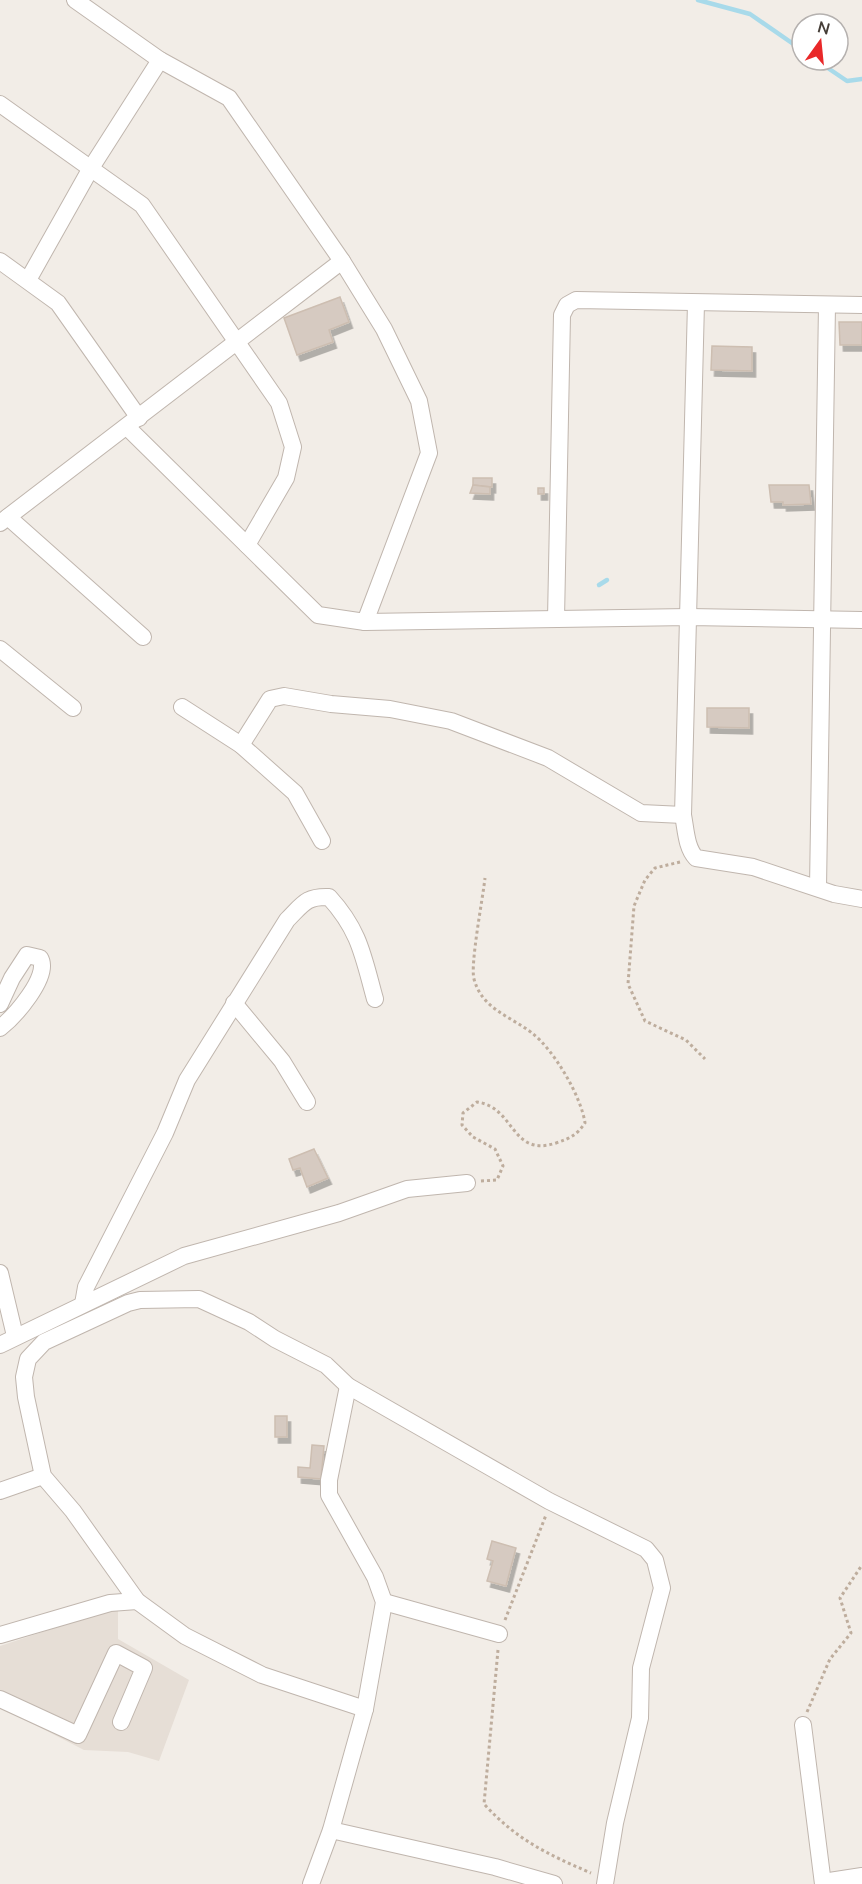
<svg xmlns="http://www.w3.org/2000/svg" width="862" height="1884" font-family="Mulish,sans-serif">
<defs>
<filter id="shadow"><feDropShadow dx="3.5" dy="6" stdDeviation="0" flood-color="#0004"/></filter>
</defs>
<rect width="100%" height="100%" fill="#f2ede7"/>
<polygon fill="#e6ded6" points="118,1607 118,1639 189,1680 159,1761 128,1752 84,1750 0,1707 0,1646"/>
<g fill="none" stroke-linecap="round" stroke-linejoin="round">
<g stroke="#a8daea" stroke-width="4.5">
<polyline points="698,0 750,14 802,50"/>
<polyline points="816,60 847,81 862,79"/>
<polyline points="599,585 607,580"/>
</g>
</g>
<g fill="#d6cac1" stroke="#cdbeb1" stroke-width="1.5" filter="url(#shadow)">
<polygon points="340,297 349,322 329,330 333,342 297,355 284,318"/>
<polygon points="839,322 862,322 862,345 840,345"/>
<polygon points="712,346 752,347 752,371 711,370"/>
<polygon points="473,478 492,478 492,487 473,485"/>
<polygon points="473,485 490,487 490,494 470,493"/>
<polygon points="769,485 809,485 811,504 783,505 783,502 771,502"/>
<rect x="538" y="488" width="6" height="6"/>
<polygon points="707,708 749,708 749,728 707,727"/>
<polygon points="314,1149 328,1178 307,1187 300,1168 293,1170 289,1159"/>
<rect x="275" y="1416" width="12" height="21"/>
<polygon points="312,1445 324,1446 321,1479 298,1477 298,1467 310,1468"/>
<polygon points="492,1541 516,1548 506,1586 487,1581 493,1561 487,1559"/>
</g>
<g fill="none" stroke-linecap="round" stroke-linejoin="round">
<g stroke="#c0b6ae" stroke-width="18">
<g id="minor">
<polyline points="75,0 160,60 229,98 342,261 384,329 419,401 429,453 365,622"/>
<polyline points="0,104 142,205 279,403 293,447 286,478 247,545"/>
<polyline points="0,261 58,303 139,418"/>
<polyline points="28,280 91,168 160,60"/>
<path d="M 696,303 L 683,815 C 686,830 686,847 696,858 L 753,867 L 834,894 L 862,899"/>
<polyline points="127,427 318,615 365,622 689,617 862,620"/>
<polyline points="8,517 143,637"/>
<polyline points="0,523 342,261"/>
<polyline points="556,619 562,315 567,305 576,300 862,305"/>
<polyline points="0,649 73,708"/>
<polyline points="182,707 241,745 295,793 322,841"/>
<polyline points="241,745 270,699 284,696 331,704 390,709 451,721 548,758 641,813 683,815"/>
<polyline points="818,888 827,305"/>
<polyline points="234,1003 282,1061 307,1102"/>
<path d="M 0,1004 L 12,978 L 27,955 L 40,958 C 51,976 14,1017 0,1028"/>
<polyline points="0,1273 15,1336"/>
<path d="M 83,1304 L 86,1287 L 165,1133 L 187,1080 L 287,920 C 303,904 306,896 329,897 C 360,931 363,956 375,999"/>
<polyline points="0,1345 184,1256 339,1213 407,1189 467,1183"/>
<polyline points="0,1491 43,1476"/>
<polyline points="384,1602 499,1634"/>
<polyline points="0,1635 110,1603 137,1601"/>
<polyline points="0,1699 78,1735 116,1653 144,1668 121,1722"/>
<polyline points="365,1709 262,1675 185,1636 137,1601 73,1511 43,1476 26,1397 24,1377 28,1359 44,1342 128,1303 140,1300 199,1299 249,1322 275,1339 326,1365 348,1386 549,1501 646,1549 655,1560 662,1588 641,1668 640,1718 615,1823 605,1884"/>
<polyline points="803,1725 823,1884"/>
<polyline points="331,1830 495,1867 554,1884"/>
<polyline points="823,1882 862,1876"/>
<polyline points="311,1884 331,1830 365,1709 384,1602 375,1577 329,1495 329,1480 348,1386"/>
</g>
</g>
<g stroke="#bead9d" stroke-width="3" stroke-dasharray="3 3" stroke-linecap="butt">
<polyline points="680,862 655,868 645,880 634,906 628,984 645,1021 686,1040 705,1059"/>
<path d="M 481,1181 L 497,1180 L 503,1166 L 495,1149 L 473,1137 L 462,1125 L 463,1113 L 477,1102 C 515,1107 511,1158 556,1143 C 570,1138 576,1136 585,1123 C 581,1096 554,1050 532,1033 C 510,1016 482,1009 474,979 C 470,965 483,897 485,878"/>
<polyline points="505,1620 546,1515"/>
<path d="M 498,1650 L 484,1804 C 517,1840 547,1854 591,1873"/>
<polyline points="807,1712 830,1659 851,1633 840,1598 862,1565"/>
</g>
<use href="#minor" stroke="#fff" stroke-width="16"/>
</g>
<g transform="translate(820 42) rotate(15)"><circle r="28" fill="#ffffff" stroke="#b5b1af" stroke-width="1.5"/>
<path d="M0-4.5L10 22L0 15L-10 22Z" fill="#e92829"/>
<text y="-9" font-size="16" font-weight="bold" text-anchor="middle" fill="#453d37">N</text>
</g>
</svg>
